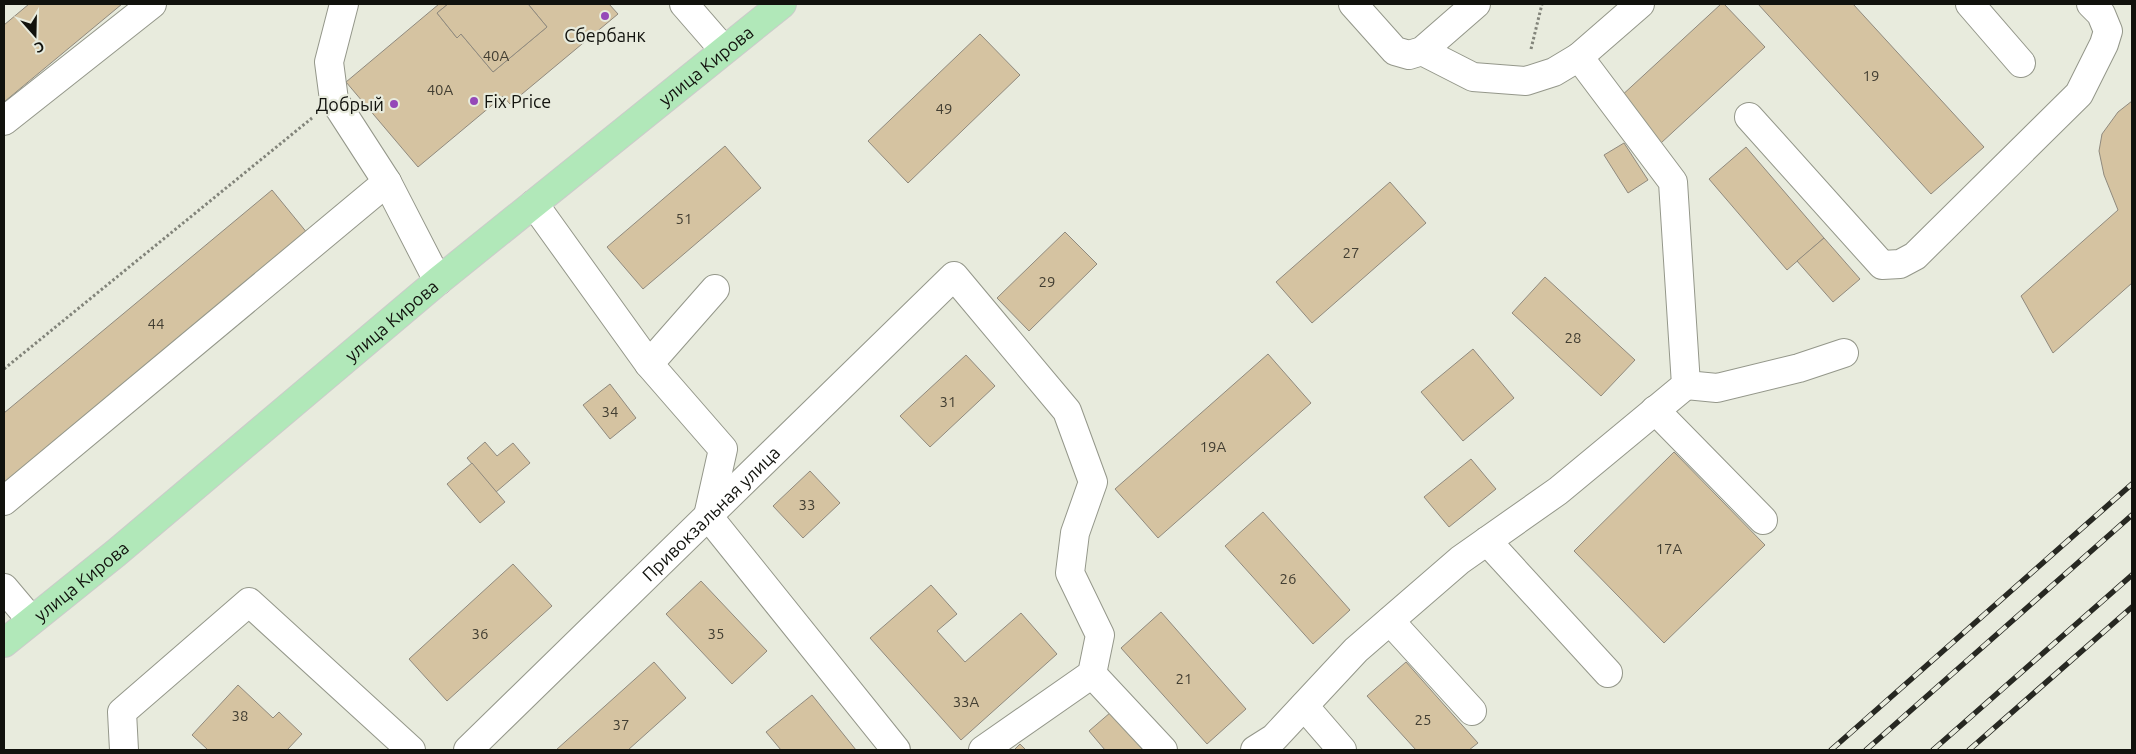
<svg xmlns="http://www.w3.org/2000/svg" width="2136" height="754" font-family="Ubuntu,sans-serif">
<rect width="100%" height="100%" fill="#e8ebdd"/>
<g fill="#d5c3a1" stroke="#908a7e">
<polygon points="29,4 122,4 4,102 4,25"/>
<polygon points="439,4 448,4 437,13 457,38 461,34 493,72 547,27 528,4 609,4 618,14 510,104 503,96 418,167 346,82"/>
<polygon points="448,4 528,4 547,27 493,72 461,34 457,38 437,13"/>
<polygon points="1721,4 1724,4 1765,47 1661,143 1619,98"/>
<polygon points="1758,4 1853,4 1984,147 1931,194"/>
<polygon points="980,34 1020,75 908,183 868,141"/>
<polygon points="2132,101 2132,283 2053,353 2021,296 2118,210 2104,175 2099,151 2102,134 2118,112"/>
<polygon points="1624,143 1648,180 1628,193 1604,155"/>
<polygon points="725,146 761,188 643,289 607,247"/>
<polygon points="1746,147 1824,238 1787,270 1709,179"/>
<polygon points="1390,182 1426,223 1312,323 1276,282"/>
<polygon points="272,190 308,234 4,487 4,413"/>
<polygon points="1065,232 1097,264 1029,331 997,298"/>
<polygon points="1824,238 1860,279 1833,302 1797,261"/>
<polygon points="1545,277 1635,360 1601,396 1512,313"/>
<polygon points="1473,349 1514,398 1463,441 1421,392"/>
<polygon points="1268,354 1311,403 1158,538 1115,489"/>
<polygon points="966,355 995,386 930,447 900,416"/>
<polygon points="610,384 636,418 610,439 583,405"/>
<polygon points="485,442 497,456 513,443 530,463 496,492 467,458"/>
<polygon points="1674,452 1765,545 1664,643 1574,551"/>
<polygon points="1471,459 1496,489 1449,527 1424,497"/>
<polygon points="472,463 505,502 480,523 447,484"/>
<polygon points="810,471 840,503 803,538 773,506"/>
<polygon points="1263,512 1350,610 1313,644 1225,546"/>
<polygon points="513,564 552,606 447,701 409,659"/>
<polygon points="701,581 767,651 732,684 666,614"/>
<polygon points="931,585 957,614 937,631 965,662 1021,613 1057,654 961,740 870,638"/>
<polygon points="1161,612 1246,709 1207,744 1121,648"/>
<polygon points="654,662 686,698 628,750 556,750"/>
<polygon points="1406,662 1478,743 1469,750 1416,750 1367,696"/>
<polygon points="238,685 273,718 279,712 302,734 287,750 208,750 192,735"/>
<polygon points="812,695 856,750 781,750 766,732"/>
<polygon points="1111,712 1143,750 1105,750 1089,731"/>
<polygon points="1020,744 1026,750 1014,750"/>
</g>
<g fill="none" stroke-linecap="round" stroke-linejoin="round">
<g stroke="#94978a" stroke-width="30">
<g id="minor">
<polyline points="344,4 329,62 334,100 387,182 438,281"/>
<polyline points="684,4 724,50"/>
<polyline points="1353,4 1395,51 1409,55 1422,51 1476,4"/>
<polyline points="1970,4 2021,63"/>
<polyline points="1422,51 1473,77 1526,81 1554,72 1579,57 1640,4"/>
<polyline points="1749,117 1882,265 1900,264 1915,256 2079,94 2104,44 2108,31 2101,14 2091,4"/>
<polyline points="4,121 152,4"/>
<polyline points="534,204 649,364 723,449 708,516 896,750"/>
<polyline points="649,364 715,289"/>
<polyline points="1686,385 1717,388 1799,368 1844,353"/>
<polyline points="1655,410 1763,520"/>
<polyline points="4,501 387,182"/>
<polyline points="1487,541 1608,673"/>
<polyline points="4,588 31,620"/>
<polyline points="1390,621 1472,711"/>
<polyline points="1092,674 1163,750"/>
<polyline points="1304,706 1342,750"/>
<polyline points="124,750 122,712 249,602 411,750"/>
<path id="s1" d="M 468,750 L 954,276 L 1067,411 L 1093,482 L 1075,533 L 1070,573 L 1100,635 L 1092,674 L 983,750"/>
<polyline points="1255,750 1274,738 1356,650 1460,560 1558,491 1686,385 1673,182 1579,57"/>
</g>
</g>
<g stroke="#cbcbca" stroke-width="30">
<g id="major">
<path id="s2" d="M 4,643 L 116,553 L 438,281 L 782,4"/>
</g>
</g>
<g stroke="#82847a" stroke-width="3" stroke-dasharray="2.5 2.5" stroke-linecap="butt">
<polyline points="1531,49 1542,4"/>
<polyline points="4,369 312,118"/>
</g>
<use href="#minor" stroke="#fff" stroke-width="28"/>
<use href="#major" stroke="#b1e8b9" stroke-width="28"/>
<g stroke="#272822" stroke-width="5.5">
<g id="rail">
<polyline points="1831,750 2132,484"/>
<polyline points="1866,750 2132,515"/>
<polyline points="1933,750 2132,575"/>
<polyline points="1969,750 2132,607"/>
</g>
</g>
<use href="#rail" stroke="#e8ebdd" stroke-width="4" stroke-dasharray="11" stroke-linecap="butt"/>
</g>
<g fill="#9548b8" stroke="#e8ebdd" stroke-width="2">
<circle cx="605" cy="16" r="5"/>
<circle cx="474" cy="101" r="5"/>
<circle cx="394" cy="104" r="5"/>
</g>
<g text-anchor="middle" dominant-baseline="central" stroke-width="4.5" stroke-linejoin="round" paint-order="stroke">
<g font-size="15" fill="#423e32">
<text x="496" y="55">40А</text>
<text x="1871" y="75">19</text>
<text x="440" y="89">40А</text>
<text x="944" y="108">49</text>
<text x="684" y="218">51</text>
<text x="1351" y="252">27</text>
<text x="1047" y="281">29</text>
<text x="156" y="323">44</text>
<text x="1573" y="337">28</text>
<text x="948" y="401">31</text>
<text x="610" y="411">34</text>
<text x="1213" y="446">19А</text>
<text x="807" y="504">33</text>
<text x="1669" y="548">17А</text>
<text x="1288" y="578">26</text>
<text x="480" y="633">36</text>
<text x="716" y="633">35</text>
<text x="1184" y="678">21</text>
<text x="966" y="701">33А</text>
<text x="240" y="715">38</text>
<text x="1423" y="719">25</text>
<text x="621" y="724">37</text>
</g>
<g font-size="18" fill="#11120d" stroke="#e8ebdd">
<text x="605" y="35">Сбербанк</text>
<text x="484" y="101" text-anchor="start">Fix Price</text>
<text x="384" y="104" text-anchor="end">Добрый</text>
</g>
<g font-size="18" fill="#11120d" stroke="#e8ebdd">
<text stroke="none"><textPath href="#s2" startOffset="909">улица Кирова</textPath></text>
<text stroke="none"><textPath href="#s2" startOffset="504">улица Кирова</textPath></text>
<text stroke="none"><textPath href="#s1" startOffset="339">Привокзальная улица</textPath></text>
<text stroke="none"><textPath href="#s2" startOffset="99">улица Кирова</textPath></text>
</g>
</g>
<rect width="2136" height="754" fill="none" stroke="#11120d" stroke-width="10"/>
<g transform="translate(35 35) rotate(160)" stroke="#e8ebdd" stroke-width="4" paint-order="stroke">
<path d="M0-4L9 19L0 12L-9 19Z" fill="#11120d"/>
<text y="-8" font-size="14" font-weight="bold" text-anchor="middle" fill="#11120d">С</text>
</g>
</svg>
